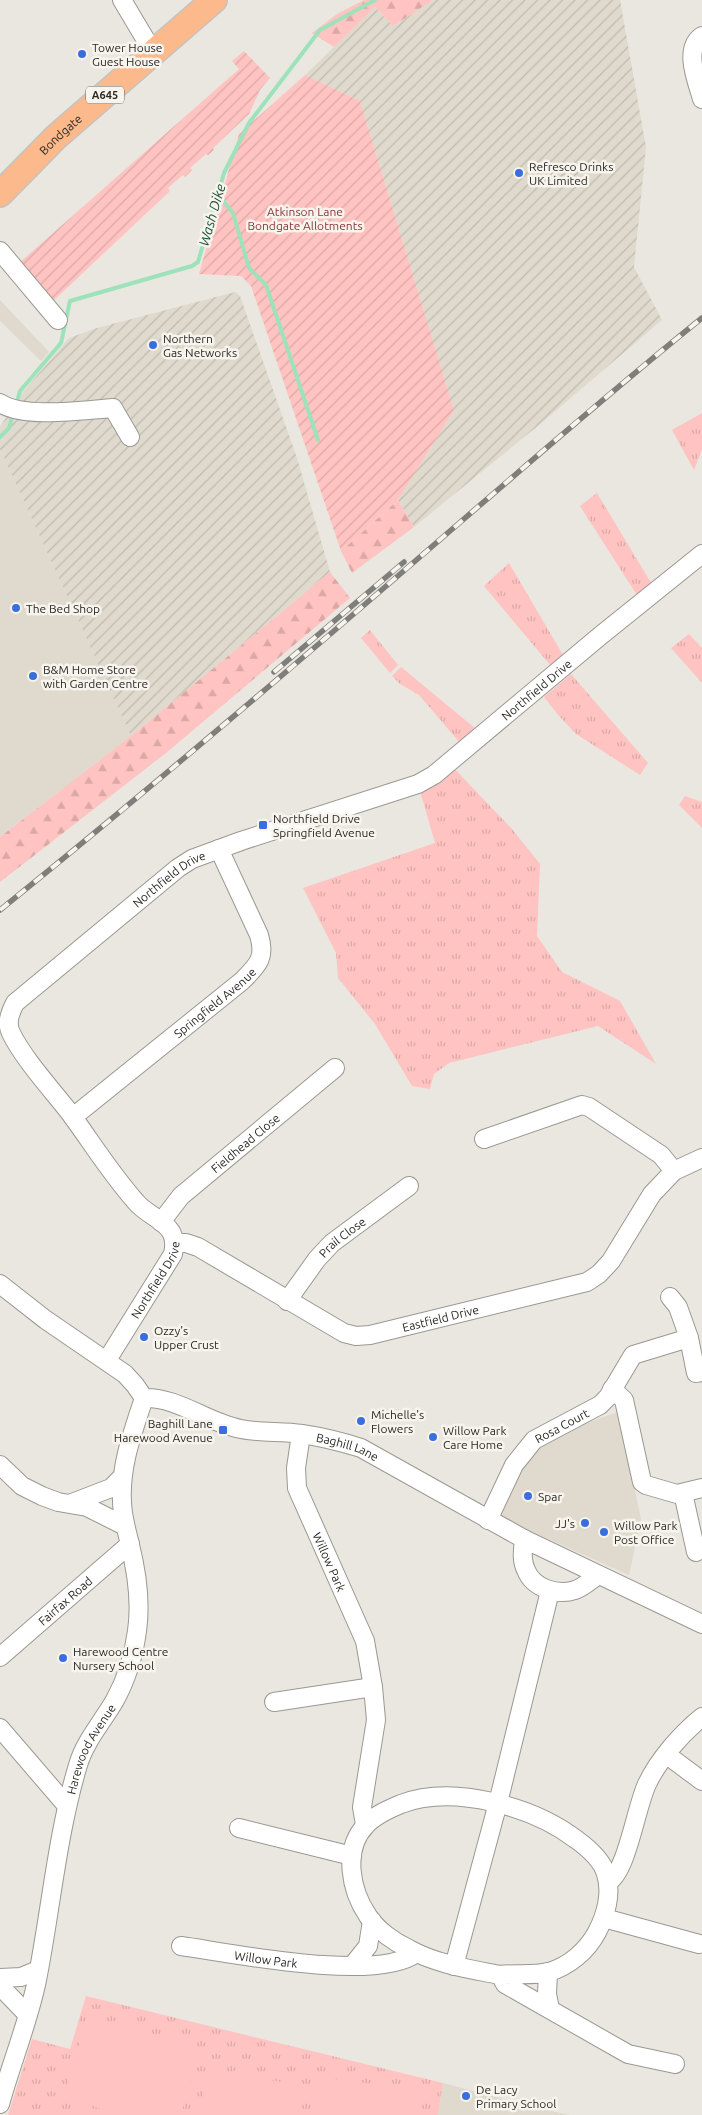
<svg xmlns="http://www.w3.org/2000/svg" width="702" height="2115" font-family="Ubuntu,sans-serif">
<defs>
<pattern id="industrial-furrows" width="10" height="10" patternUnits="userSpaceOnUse" patternTransform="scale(1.25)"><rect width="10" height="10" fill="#dfdacd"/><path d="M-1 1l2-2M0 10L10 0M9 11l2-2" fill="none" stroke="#c0bbb0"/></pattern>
<pattern id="grass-tufts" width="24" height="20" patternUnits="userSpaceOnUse" patternTransform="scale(1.25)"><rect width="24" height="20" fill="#ffc3c1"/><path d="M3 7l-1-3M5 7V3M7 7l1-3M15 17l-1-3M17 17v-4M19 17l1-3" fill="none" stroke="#dba8a6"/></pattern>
<pattern id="forest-firs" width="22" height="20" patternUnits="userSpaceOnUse" patternTransform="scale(1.25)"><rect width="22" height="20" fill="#ffc3c1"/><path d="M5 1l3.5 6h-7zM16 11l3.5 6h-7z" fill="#dba8a6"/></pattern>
<pattern id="garden-furrows" width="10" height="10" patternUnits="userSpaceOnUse" patternTransform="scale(1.25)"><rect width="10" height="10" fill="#ffc3c1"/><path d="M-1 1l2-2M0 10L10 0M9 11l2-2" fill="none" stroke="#dba8a6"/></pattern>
</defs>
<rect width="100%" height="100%" fill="#e9e7e0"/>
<g fill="#dfdacd">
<polygon points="0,300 49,352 41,361 0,321"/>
<polygon points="0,449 131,736 0,837"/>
<polygon points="618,1412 641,1519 629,1575 497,1516 531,1452 555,1434"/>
<polygon points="443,2083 541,2109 570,2115 438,2115"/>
</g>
<g fill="url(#industrial-furrows)">
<polygon points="433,0 620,0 646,147 634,267 662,320 539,425 414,527 398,500 454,410 360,101 305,75 375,7 393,26"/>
<polygon points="235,292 240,296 297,458 330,572 131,736 0,449 0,427 22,393 69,338 97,328"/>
</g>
<g fill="url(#grass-tufts)">
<polygon points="702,413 702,449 694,470 672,430"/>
<polygon points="597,493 656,591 642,603 580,506"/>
<polygon points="509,563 563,655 551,666 484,586"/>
<polygon points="370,630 398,665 390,673 361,638"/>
<polygon points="689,634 702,648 702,683 671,648"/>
<polygon points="401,667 476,729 460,743 419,695 400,684 392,676"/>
<polygon points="571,674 648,763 640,775 576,734 559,716 544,697"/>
<polygon points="449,763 512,829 540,864 537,936 562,972 620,1001 656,1064 598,1026 449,1063 434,1074 430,1089 412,1086 375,1024 338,978 336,953 303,888 435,843 418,784"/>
<polygon points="685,796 702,802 702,828 679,805"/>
<polygon points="86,1996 443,2083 438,2115 8,2115 32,2039 70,2049"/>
</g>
<g fill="url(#forest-firs)">
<polygon points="364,0 433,0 393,26 375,7 334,47 312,33 337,14"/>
<polygon points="398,500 414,527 352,573 341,551"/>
<polygon points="330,572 350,598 166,753 0,882 0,837 131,736"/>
</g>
<g fill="url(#garden-furrows)">
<polygon points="244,51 270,78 260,90 249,114 213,148 214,150 208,155 206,154 190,168 192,170 185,177 183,175 168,188 170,191 50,304 18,264 239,69 232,61"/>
<polygon points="305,75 360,101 454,410 398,500 341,551 251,286 241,276 199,274 239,134"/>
</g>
<g fill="#ffc3c1">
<polygon points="87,2016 200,2047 181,2115 123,2115 64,2098"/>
<polygon points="206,2072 299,2084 295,2115 201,2115"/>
<polygon points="318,2077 420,2090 417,2115 314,2115"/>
</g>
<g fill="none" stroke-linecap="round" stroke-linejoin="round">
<g stroke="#9de2bb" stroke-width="4">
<polyline points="218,195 233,213 249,268 266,285 318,440"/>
<polyline points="16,405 20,391 61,343 70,301 192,266 198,262 224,173 249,123 320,30 375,0"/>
<polyline points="0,437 9,428 13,414"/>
</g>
<g stroke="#9b9891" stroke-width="20">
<g id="minor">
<polyline points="122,0 153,52"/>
<path d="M 702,36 C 683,49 697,81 702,99"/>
<polyline points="0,251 58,320"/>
<path d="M 0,403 C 24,419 84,410 113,408 L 130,437"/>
<path id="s1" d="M 73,1117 L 242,981 C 258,965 266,958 259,935 L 219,849"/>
<polyline points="484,1139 582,1105 589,1107 661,1155 674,1171"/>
<path id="s2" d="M 161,1222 L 181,1196 L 335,1068"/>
<path id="s3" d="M 175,1243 L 186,1243 L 198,1247 L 344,1333 L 356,1336 L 370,1335 L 587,1282 L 599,1274 L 611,1261 L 652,1194 L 674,1171 L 702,1158"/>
<path id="s4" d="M 0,1284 L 46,1320 L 125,1374 L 135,1385 L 144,1398 C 179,1397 207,1423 241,1429 C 261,1433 282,1431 302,1434 C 322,1437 342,1442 361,1448 L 524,1539 L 702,1624"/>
<path id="s5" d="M 287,1301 L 317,1259 L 332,1243 L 409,1186"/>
<polyline points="689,1338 696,1373 702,1372"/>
<path id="s6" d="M 107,1360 L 173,1254 C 175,1245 175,1236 169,1229 C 160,1218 145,1213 136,1202 C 111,1174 92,1143 70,1113 C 52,1090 23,1058 11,1033 C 6,1023 10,1013 15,1003 L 178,868 L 192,859 L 241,841 L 418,784 L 434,775 L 600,636 L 702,554"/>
<polyline points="612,1389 624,1400 642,1482 646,1485 677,1494 702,1488"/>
<path id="s7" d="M 301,1434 L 296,1468 L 297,1488 L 365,1641 L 373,1687 L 376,1720 L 362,1807 L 365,1825"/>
<polyline points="0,1465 22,1486 42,1496 58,1502 87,1507 125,1526"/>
<polyline points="683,1493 696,1552"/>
<polyline points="72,1503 111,1488 122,1477"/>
<path id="s8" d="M 488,1520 L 514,1465 L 534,1440 L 600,1405 L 608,1397 L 633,1355 L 689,1338 L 678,1307 L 670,1297"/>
<path d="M 524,1539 C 523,1550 521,1560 526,1570 C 533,1588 557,1596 575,1590 C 584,1587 591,1580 598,1575"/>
<path id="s9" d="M 0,1657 L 130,1544"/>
<polyline points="274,1702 373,1687"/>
<polyline points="0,1728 67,1806"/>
<polyline points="667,1755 702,1781"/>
<polyline points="239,1828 352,1856"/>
<path d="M 608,1882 C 627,1872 636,1807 647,1784 C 659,1759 681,1734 702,1717"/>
<polyline points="604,1918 699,1944"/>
<path id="s10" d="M 181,1946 C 231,1953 377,1983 416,1953"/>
<polyline points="352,1966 368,1946 372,1921"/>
<polyline points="454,1966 498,1803 550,1591"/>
<polyline points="548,1972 547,1994 550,2009"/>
<path d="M 500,1975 C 515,1973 533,1976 549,1972 C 569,1966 587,1951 597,1932 C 606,1915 612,1893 606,1874 C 602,1860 588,1848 577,1840 C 534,1807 454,1784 401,1804 C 389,1809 375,1815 366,1825 C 342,1850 351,1891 368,1916 C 377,1930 394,1942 409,1949 C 436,1964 469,1969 500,1975 L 505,1984 L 628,2054 L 675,2064"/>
<polyline points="0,1978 21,1977 38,1970"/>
<polyline points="0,1986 27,2014"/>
<path id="s11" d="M 0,2104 C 11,2064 29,2020 37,1980 C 51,1909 57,1835 78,1765 C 85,1741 103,1721 115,1700 C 126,1680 134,1654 137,1631 C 141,1603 137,1573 130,1545 C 127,1531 122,1516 122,1501 C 120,1465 133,1432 144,1398"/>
</g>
</g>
<g stroke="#c3c3c2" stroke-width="28">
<g id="highway">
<path id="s12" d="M 0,194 L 56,137 L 214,0"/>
</g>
</g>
<use href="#minor" stroke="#fff" stroke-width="18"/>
<use href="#highway" stroke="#fcb98b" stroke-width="25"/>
<g stroke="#807e7a" stroke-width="5.5">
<g id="rail">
<polyline points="274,672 404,562"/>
<path d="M 0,910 C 135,801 268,688 399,575 C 499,489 599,401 702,318"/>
</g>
</g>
<use href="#rail" stroke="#f7f4ed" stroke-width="4" stroke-dasharray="11" stroke-linecap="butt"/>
</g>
<g fill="#396ede" stroke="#f7f4ed" stroke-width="2">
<circle cx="82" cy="54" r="5"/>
<circle cx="519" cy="173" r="5"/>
<circle cx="153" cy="345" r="5"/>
<circle cx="16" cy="608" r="5"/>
<circle cx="33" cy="676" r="5"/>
<rect x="258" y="820" width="10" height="10" rx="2.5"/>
<circle cx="144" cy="1337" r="5"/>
<circle cx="361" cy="1421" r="5"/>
<rect x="218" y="1425" width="10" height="10" rx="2.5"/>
<circle cx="433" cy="1437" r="5"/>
<circle cx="528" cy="1496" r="5"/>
<circle cx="585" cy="1523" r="5"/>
<circle cx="604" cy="1532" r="5"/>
<circle cx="63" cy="1658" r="5"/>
<circle cx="466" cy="2096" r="5"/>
</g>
<g text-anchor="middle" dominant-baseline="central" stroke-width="5" stroke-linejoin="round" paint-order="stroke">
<rect fill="#f7f4ed" stroke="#686662" stroke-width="1" x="86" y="86.5" width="38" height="17" rx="4"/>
<g font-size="11" font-weight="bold" fill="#2a2926">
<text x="105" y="95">A645</text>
</g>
<g font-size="12" fill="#2a2926" stroke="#f7f4ed" text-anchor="start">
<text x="92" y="47">Tower House<tspan x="92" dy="14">Guest House</tspan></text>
<text x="529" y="166">Refresco Drinks<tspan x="529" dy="14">UK Limited</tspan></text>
<text x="163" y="338">Northern<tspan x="163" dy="14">Gas Networks</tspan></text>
<text x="26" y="608">The Bed Shop</text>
<text x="43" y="669">B&amp;M Home Store<tspan x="43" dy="14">with Garden Centre</tspan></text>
<text x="273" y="818">Northfield Drive<tspan x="273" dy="14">Springfield Avenue</tspan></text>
<text x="154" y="1330">Ozzy's<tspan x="154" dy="14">Upper Crust</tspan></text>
<text x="371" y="1414">Michelle's<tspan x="371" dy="14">Flowers</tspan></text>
<text x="213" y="1423" text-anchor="end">Baghill Lane<tspan x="213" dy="14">Harewood Avenue</tspan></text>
<text x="443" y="1430">Willow Park<tspan x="443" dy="14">Care Home</tspan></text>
<text x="538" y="1496">Spar</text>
<text x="575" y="1523" text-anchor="end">JJ's</text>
<text x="614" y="1525">Willow Park<tspan x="614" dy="14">Post Office</tspan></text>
<text x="73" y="1651">Harewood Centre<tspan x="73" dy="14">Nursery School</tspan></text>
<text x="476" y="2089">De Lacy<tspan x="476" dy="14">Primary School</tspan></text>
</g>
<g font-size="12" fill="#2a2926" stroke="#f7f4ed">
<text stroke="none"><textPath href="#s12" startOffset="85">Bondgate</textPath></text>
<text stroke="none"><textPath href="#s6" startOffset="1054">Northfield Drive</textPath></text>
<text stroke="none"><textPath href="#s6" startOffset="634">Northfield Drive</textPath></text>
<text stroke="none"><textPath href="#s1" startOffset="182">Springfield Avenue</textPath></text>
<text stroke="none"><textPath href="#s2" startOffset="116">Fieldhead Close</textPath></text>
<text stroke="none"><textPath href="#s5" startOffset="85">Prail Close</textPath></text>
<text stroke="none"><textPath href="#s6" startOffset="94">Northfield Drive</textPath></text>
<text stroke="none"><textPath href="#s3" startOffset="292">Eastfield Drive</textPath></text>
<text stroke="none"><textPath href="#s8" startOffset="124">Rosa Court</textPath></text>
<text stroke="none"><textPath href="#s4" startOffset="396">Baghill Lane</textPath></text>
<text stroke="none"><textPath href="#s7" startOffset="135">Willow Park</textPath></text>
<text stroke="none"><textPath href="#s9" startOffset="86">Fairfax Road</textPath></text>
<text stroke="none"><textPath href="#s11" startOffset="368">Harewood Avenue</textPath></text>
<text stroke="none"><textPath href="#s10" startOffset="86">Willow Park</textPath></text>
</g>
<g font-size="12" fill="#8c3539" stroke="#f7f4ed">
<text x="305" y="211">Atkinson Lane<tspan x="305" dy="14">Bondgate Allotments</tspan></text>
</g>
<g font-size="14" font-style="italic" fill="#1f5339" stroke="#f7f4ed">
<text transform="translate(212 215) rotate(-74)">Wash Dike</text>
</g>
</g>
</svg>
